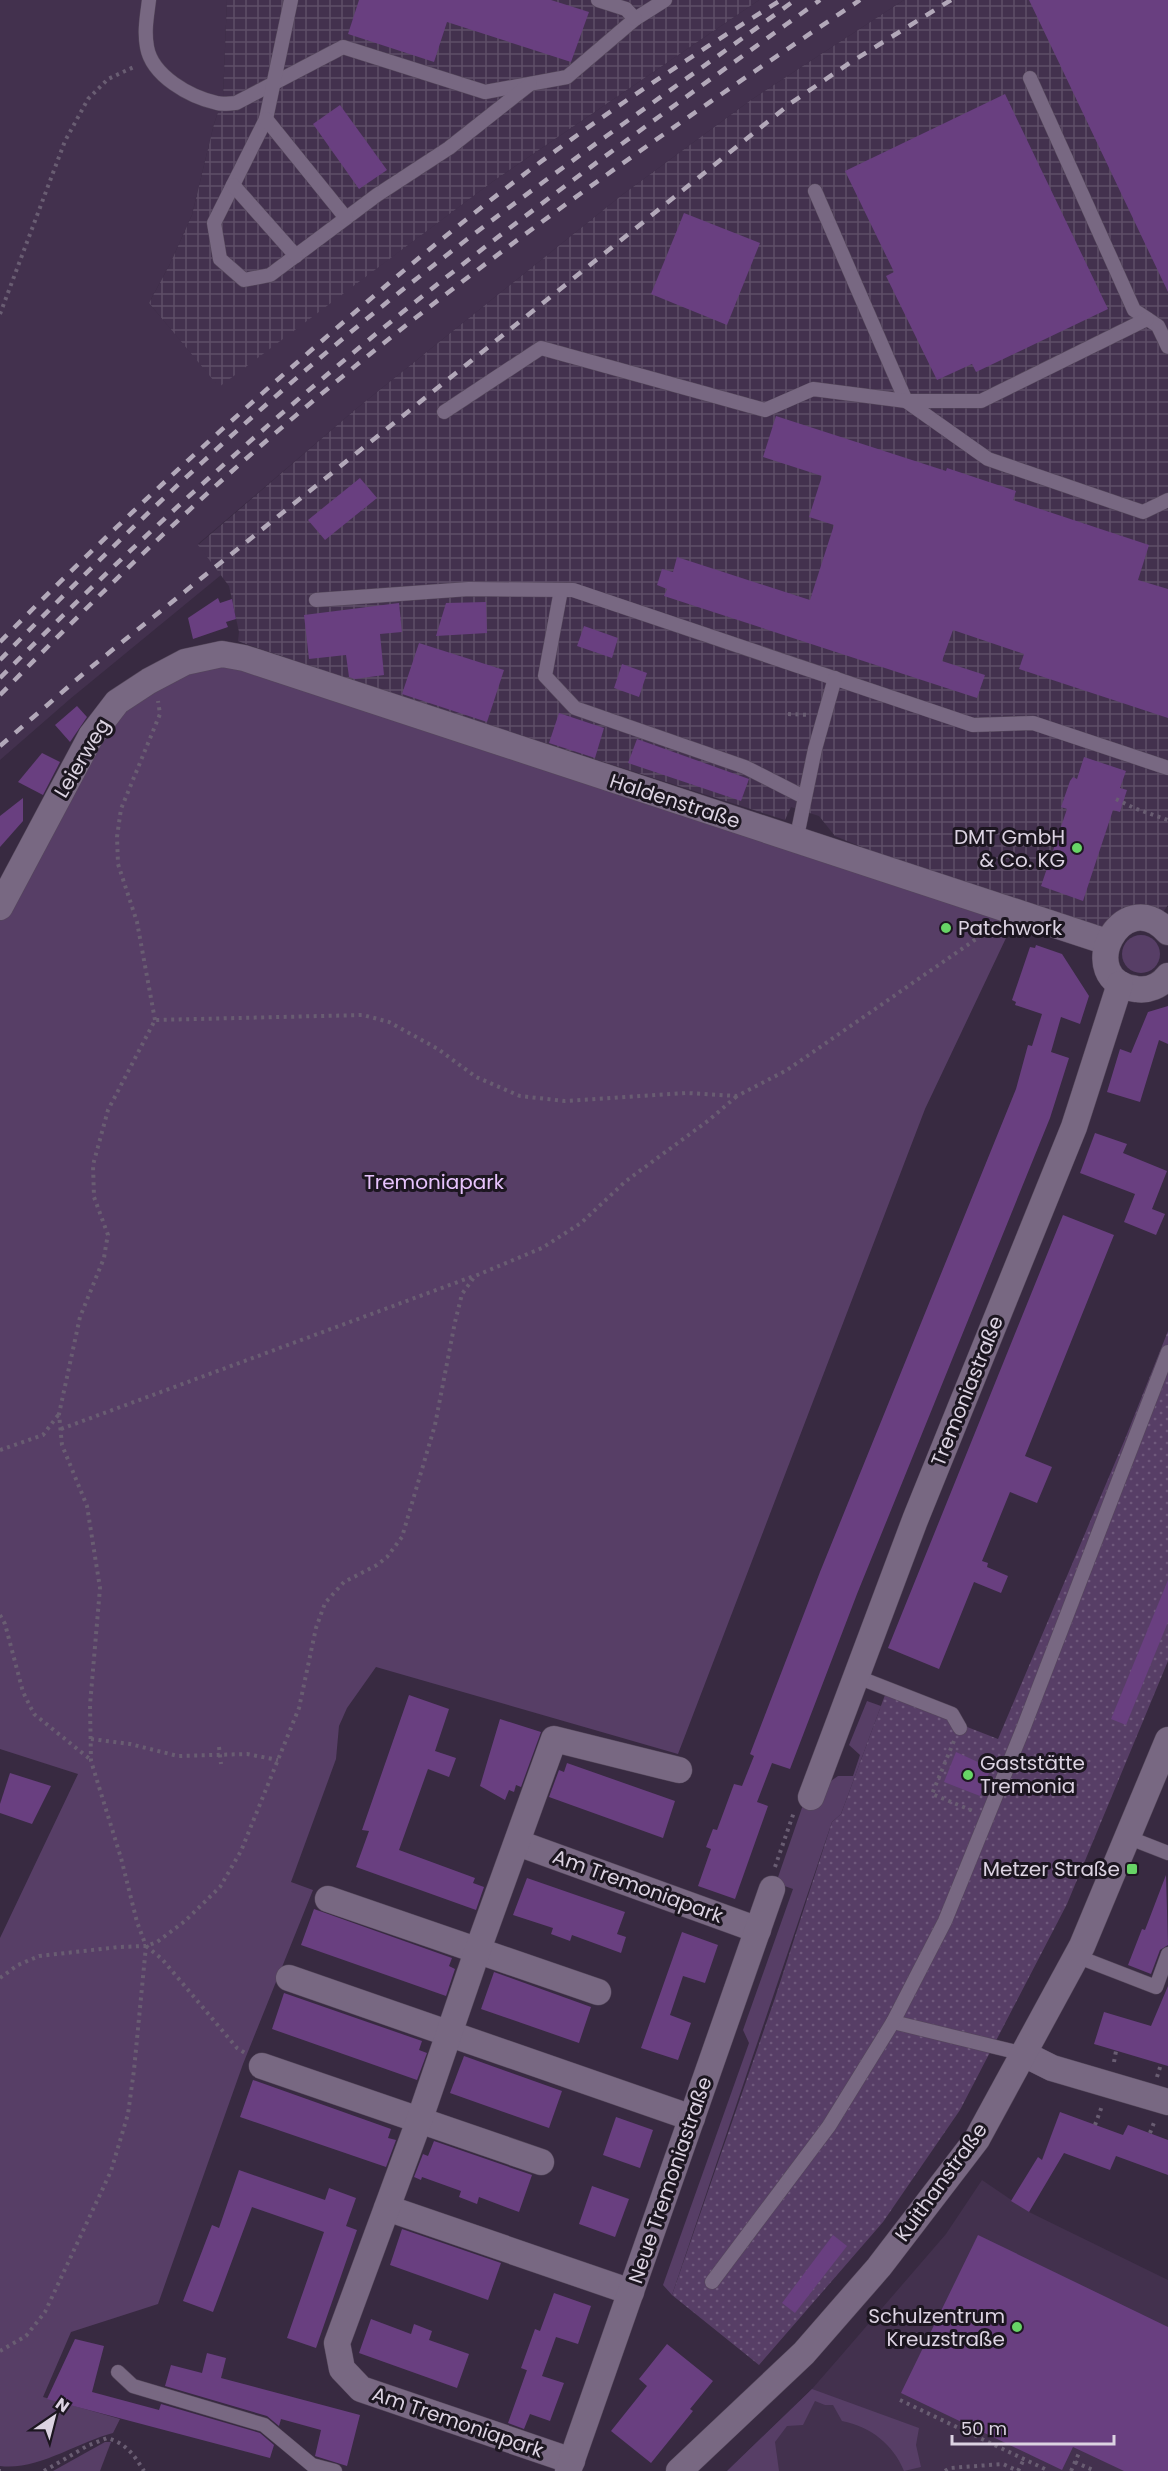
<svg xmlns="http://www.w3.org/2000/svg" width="1168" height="2471" font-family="Poppins,sans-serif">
<defs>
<pattern id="industrial-grid" width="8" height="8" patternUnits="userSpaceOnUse" patternTransform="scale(1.5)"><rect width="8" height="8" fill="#43314e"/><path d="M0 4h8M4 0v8" fill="none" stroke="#5e4e67"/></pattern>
<pattern id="garden-dots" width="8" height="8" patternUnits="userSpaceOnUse" patternTransform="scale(1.5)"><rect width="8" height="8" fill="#573e66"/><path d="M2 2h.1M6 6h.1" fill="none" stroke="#6f597c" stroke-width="1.8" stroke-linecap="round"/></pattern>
</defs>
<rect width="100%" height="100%" fill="#382a41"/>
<g fill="#43314e">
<polygon points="0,0 227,0 223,98 214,124 192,215 170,264 149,303 219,386 492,182 759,0 904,0 751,100 622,195 356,409 198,544 221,575 70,699 0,760"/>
<polygon points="982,2180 1029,2212 1168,2280 1168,2471 727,2471 812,2389 839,2358 946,2234"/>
</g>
<g fill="url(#industrial-grid)">
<polygon points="227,0 759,0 492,182 219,387 149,303 170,264 192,215 214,124 223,98"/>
<polygon points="904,0 1168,0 1168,905 1158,919 1101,935 996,903 835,836 819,816 791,807 785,820 401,697 243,643 238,641 239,632 229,586 198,545 356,409 622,195 751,100"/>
</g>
<g fill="#573e66">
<path d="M 221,659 L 1015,919 L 925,1109 L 678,1754 L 376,1667 L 347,1708 L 339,1726 L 336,1759 L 291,1882 L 313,1890 L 243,2064 L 158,2304 L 71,2332 L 43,2397 L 120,2419 L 113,2433 C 78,2442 37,2471 0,2466 L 0,1938 L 78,1774 L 0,1749 L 0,912 L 121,702 Z"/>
<circle cx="1141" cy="954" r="19"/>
<polygon points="867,1701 881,1706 841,1814 832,1822 672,2295 663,2285 749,2043 743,2030 793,1889 776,1883 805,1799 838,1776 853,1776 860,1755 849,1745"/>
<path d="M 812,2389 L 919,2428 L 916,2445 L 921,2467 L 904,2471 C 893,2444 871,2427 842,2421 L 833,2405 L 825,2405 L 815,2401 L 803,2425 L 787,2426 L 775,2442 L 779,2471 L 727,2471 Z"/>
<polygon points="105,2442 111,2442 100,2471 53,2471"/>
</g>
<polygon fill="url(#garden-dots)" points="1168,1331 1168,1661 1067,1904 960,2110 883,2222 759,2365 672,2295 775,1998 832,1822 841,1814 885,1695 998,1739 1125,1439"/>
<g fill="#693f80">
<polygon points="359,0 551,0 589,12 571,62 447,22 434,62 348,34"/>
<polygon points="1029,0 1168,0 1168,292 1061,67"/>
<polygon points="1005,94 1108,309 976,372 972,364 937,380 886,276 894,272 845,171"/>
<polygon points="340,105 387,170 359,189 313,124"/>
<polygon points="684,213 760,243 727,325 651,294"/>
<polygon points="776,416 946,471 947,468 1016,491 1013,500 1149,545 1138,580 1168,589 1168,718 1019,669 1024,654 953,630 942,661 985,675 977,698 664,596 667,589 657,585 662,569 673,572 677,557 810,600 834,525 809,517 822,476 763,457"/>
<polygon points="360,478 377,498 325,540 308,520"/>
<polygon points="218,598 220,603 232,599 236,619 226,622 228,627 193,639 188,618"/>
<polygon points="486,602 487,633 436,636 446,603"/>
<polygon points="399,603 402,632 380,634 384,675 355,679 349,677 346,655 309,659 304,615"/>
<polygon points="584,626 618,638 612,658 577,646"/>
<polygon points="419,643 504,670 487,722 402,694"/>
<polygon points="622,664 647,673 639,697 614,688"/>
<polygon points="77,706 87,717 70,742 55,725"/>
<polygon points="559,713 604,728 595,758 549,743"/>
<polygon points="637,739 749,779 741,801 628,763"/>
<polygon points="42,753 60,762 43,795 18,782"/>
<polygon points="1084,757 1126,771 1120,788 1127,790 1120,812 1113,810 1083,901 1041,886 1067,809 1061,807 1070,781 1073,777 1077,779"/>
<polygon points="23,798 23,821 0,847 0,816"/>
<polygon points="1036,945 1062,954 1089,996 1080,1024 1061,1017 1051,1052 1069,1058 1050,1118 857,1594 790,1769 772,1763 757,1802 768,1806 735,1899 698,1886 711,1849 706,1847 713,1829 717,1830 734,1784 742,1786 754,1756 750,1754 820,1572 1016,1089 1028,1045 1032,1046 1042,1014 1015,1005 1016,1002 1012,1000 1030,947 1035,948"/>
<polygon points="1168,1006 1168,1044 1159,1040 1140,1102 1107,1092 1120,1049 1131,1053 1148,1012"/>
<polygon points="1095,1133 1127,1144 1123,1153 1167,1171 1152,1209 1165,1214 1156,1235 1124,1222 1135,1194 1080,1173"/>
<polygon points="1063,1215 1114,1235 1025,1456 1052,1467 1037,1503 1010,1492 982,1561 988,1563 987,1567 1008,1576 1001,1593 974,1582 939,1669 888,1648"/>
<polygon points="1168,1580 1168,1622 1126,1725 1111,1719"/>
<polygon points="409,1695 449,1709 435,1751 456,1758 449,1777 428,1769 399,1850 475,1878 473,1883 484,1887 476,1910 356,1867 369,1831 362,1830"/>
<polygon points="500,1719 541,1732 521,1787 516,1785 514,1792 509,1790 505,1800 480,1786"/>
<polygon points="956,1752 991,1768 980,1796 944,1782"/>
<polygon points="567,1763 675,1801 663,1838 549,1797 559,1770 564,1772"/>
<polygon points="10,1773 51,1786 32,1824 0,1813 0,1804"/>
<polygon points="1166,1875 1168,1945 1160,1950 1151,1974 1128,1965 1142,1929 1145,1930"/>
<polygon points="527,1878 625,1912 617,1934 626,1937 621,1953 572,1935 570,1941 562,1938 551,1934 553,1928 513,1915"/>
<polygon points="314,1909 452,1958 449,1966 455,1969 446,1996 301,1945"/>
<polygon points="682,1932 718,1945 705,1983 683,1976 670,2015 691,2023 678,2060 641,2048"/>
<polygon points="494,1972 591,2007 579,2043 481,2009"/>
<polygon points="1168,1986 1168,2066 1094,2044 1104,2012 1151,2026"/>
<polygon points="284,1993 422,2041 419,2050 427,2053 417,2080 272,2029"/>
<polygon points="464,2056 562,2091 549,2128 450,2093"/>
<polygon points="253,2080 391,2129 388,2138 396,2140 386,2167 240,2117"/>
<polygon points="1060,2112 1123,2135 1128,2125 1168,2140 1168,2175 1116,2156 1110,2170 1064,2153 1029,2212 1011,2201 1038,2157 1042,2160"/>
<polygon points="616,2117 653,2130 640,2168 603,2155"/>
<polygon points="434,2141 532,2175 519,2212 479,2197 477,2204 459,2197 461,2191 422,2177 421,2180 414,2177 423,2154 428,2156"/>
<polygon points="239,2170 325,2200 329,2188 356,2198 346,2226 357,2230 316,2348 287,2338 324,2232 252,2207 213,2312 183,2301 212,2225 219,2228"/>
<polygon points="592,2186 629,2199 615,2237 579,2224"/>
<polygon points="402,2229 501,2263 488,2300 390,2265"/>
<polygon points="833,2235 847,2246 795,2313 782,2303"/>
<polygon points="978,2235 1168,2327 1168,2471 1124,2471 1073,2447 1062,2470 901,2393"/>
<polygon points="554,2293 591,2306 578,2344 556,2337 542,2376 564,2383 550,2421 530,2414 524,2429 508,2423 527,2370 529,2371 521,2368 535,2329 540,2331"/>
<polygon points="371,2319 411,2334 414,2324 432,2331 429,2340 469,2354 457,2388 359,2353"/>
<polygon points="75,2339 104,2346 92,2392 159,2410 161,2404 260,2433 274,2445 270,2458 47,2399"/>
<polygon points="667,2344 713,2381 690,2409 693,2411 651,2463 611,2431 647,2386 639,2379"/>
<polygon points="207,2353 226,2358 221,2378 360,2415 347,2466 315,2456 321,2430 281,2419 279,2426 267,2416 165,2386 171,2365 202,2373"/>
</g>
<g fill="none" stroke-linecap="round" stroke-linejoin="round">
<g stroke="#55485b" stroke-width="15">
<g id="lane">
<path d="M 149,0 C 147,16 144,31 147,47 C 152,76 190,97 217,103 C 223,105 230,103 236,103 L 343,47 L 485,92 L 567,77 L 635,19 L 665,0"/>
<polyline points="291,0 266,119 214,223 220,259 244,280 270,275 377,195 449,148 530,84"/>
<polyline points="598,0 626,9 635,19"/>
<polyline points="1030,78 1134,310 1158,326 1168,347"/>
<polyline points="266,119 346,218"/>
<polyline points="233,185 296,256"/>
<polyline points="815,191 906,401 988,459 1143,512 1168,500"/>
<polyline points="444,412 541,348 765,410 813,389 906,401 981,401 1147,319"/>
<polyline points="561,590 545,676 575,708 745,767 804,797"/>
<polyline points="316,600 469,589 573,590 973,725 1033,723 1168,768"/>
<polyline points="796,841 815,749 835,678"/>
<polyline points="855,1676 952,1714 960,1728"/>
<polyline points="1127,1837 1168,1853"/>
<polyline points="1076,1956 1156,1987 1168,1954"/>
<polyline points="893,2022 1024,2054"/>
<polyline points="712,2282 829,2126 893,2022 945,1921 1023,1729 1168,1352"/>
<polyline points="118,2372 133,2386 264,2425 312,2465 335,2471"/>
</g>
</g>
<g stroke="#55485b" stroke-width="27">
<g id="street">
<polyline points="0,907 91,736 117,702 149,681 185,662 222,654 244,658 1107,942"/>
<path d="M 1168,932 C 1121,881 1072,981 1136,989 C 1148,991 1160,986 1168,976"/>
<polyline points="811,1797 915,1520 1074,1127 1120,984"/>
<polyline points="518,1843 758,1930"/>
<polyline points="328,1899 598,1992"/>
<polyline points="289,1978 692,2118"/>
<polyline points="1024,2054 1052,2068 1168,2102"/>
<polyline points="262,2066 541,2162"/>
<polyline points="387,2208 631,2292"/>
<polyline points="572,2461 361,2389 342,2369 337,2343 419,2121 477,1952 554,1739 679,1770"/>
<polyline points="568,2471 772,1889"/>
<polyline points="679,2471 804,2353 879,2267 977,2139 1082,1946 1168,1740"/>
</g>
</g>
<g stroke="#695d72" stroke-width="4" stroke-dasharray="3 4.5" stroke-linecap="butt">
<polyline points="0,314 65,141 88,99 108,79 136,66"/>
<polyline points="788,714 809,715"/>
<polyline points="1116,799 1134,808 1168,820"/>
<polyline points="155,1020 137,922 118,864 117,837 121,809 160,714 158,701"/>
<polyline points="61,1429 474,1276"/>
<polyline points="0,1450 43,1435 59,1414"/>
<polyline points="0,1615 5,1624 23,1692 34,1714 91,1760"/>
<polyline points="91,1739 130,1744 178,1756 247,1754 278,1760"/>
<polyline points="954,1741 932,1794 973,1811"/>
<polyline points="219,1747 221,1764"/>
<polyline points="775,1867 794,1812"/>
<polyline points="146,1946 162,1959 237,2048 245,2053"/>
<polyline points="0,1978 18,1965 39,1956 119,1947 146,1946 157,1942 185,1921 220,1887 241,1851 299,1708 316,1628 325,1603 344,1582 377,1565 387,1557 402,1537 435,1425 455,1322 462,1294 475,1276 542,1248 581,1223 626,1181 709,1120 737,1096"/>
<polyline points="1114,2062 1116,2051"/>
<polyline points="1157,2077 1161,2064"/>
<polyline points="1095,2125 1102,2106"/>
<polyline points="1150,2133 1155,2120"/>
<polyline points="0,2351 26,2336 45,2312 111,2171 128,2114 134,2070 146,1946 137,1922 121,1858 91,1761 90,1705 100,1588 87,1506 62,1445 59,1414 80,1317 104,1258 106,1245 108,1235 94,1197 93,1165 108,1110 155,1020 363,1015 389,1022 438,1049 476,1077 520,1096 565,1101 687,1093 737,1096 787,1070 992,928"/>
<polyline points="900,2400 1049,2471"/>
<polyline points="1075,2462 1095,2471"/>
<polyline points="0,2471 1,2471"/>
<path d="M 44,2471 L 87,2446 L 107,2438 C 126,2443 134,2455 144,2471"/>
<polyline points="945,2471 950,2468 1003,2464 1018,2471"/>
<polyline points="1018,2471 1024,2459"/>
<polyline points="1071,2471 1079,2453"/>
</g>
<use href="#lane" stroke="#786882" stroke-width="14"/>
<use href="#street" stroke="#786882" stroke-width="26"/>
<g stroke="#b2a8b9" stroke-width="4.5" stroke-dasharray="10 10" stroke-linecap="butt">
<path d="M 0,642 C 101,539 207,441 316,346 C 396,276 478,207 565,144 C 635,93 707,46 781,0"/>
<path d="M 0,660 C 136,520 280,385 434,265 C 551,173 675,88 795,0"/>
<path d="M 0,678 C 118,559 241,445 371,338 C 515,219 668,110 820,0"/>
<path d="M 0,695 C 100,593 203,493 313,401 C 486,256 672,126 860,0"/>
<polyline points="0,746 90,668 791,103 851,62 951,0"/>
</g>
</g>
<g fill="#67d466" stroke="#1c1620" stroke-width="2">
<circle cx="1077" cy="848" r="6"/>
<circle cx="946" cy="928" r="6"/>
<circle cx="968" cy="1775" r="6"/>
<rect x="1126" y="1863" width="12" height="12" rx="3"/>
<circle cx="1017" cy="2327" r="6"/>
</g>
<g text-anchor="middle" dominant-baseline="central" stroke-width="6" stroke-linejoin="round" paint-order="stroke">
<g font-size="20" fill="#dcd3e2" stroke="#1c1620">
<text transform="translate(82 758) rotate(-59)">Leierweg</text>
<text transform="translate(675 801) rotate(18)">Haldenstraße</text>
<text transform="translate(967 1391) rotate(-68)">Tremoniastraße</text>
<text transform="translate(638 1886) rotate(20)">Am Tremoniapark</text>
<text transform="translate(670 2180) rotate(-71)">Neue Tremoniastraße</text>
<text transform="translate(941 2182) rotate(-54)">Kuithanstraße</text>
<text transform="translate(458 2422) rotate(19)">Am Tremoniapark</text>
</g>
<g font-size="20" fill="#dcd3e2" stroke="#1c1620" text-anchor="end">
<text x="1065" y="837">DMT GmbH<tspan x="1065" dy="23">&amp; Co. KG</tspan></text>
<text x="958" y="928" text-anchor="start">Patchwork</text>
<text x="980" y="1763" text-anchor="start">Gaststätte<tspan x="980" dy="23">Tremonia</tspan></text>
<text x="1120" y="1869">Metzer Straße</text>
<text x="1005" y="2316">Schulzentrum<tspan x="1005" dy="23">Kreuzstraße</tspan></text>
</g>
<g font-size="20" fill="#e7c3fc" stroke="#1c1620">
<text x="434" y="1182">Tremoniapark</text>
</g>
</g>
<g transform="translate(54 2417) rotate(35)" stroke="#1c1620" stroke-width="4.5" paint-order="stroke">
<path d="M0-4.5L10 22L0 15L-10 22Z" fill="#dcd3e2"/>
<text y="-9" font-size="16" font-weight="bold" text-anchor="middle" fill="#dcd3e2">N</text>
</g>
<path d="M952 2435v9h162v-9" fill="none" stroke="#dcd3e2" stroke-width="3"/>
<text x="961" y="2435" font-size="18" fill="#dcd3e2" stroke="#1c1620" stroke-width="4.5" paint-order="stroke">50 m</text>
</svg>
